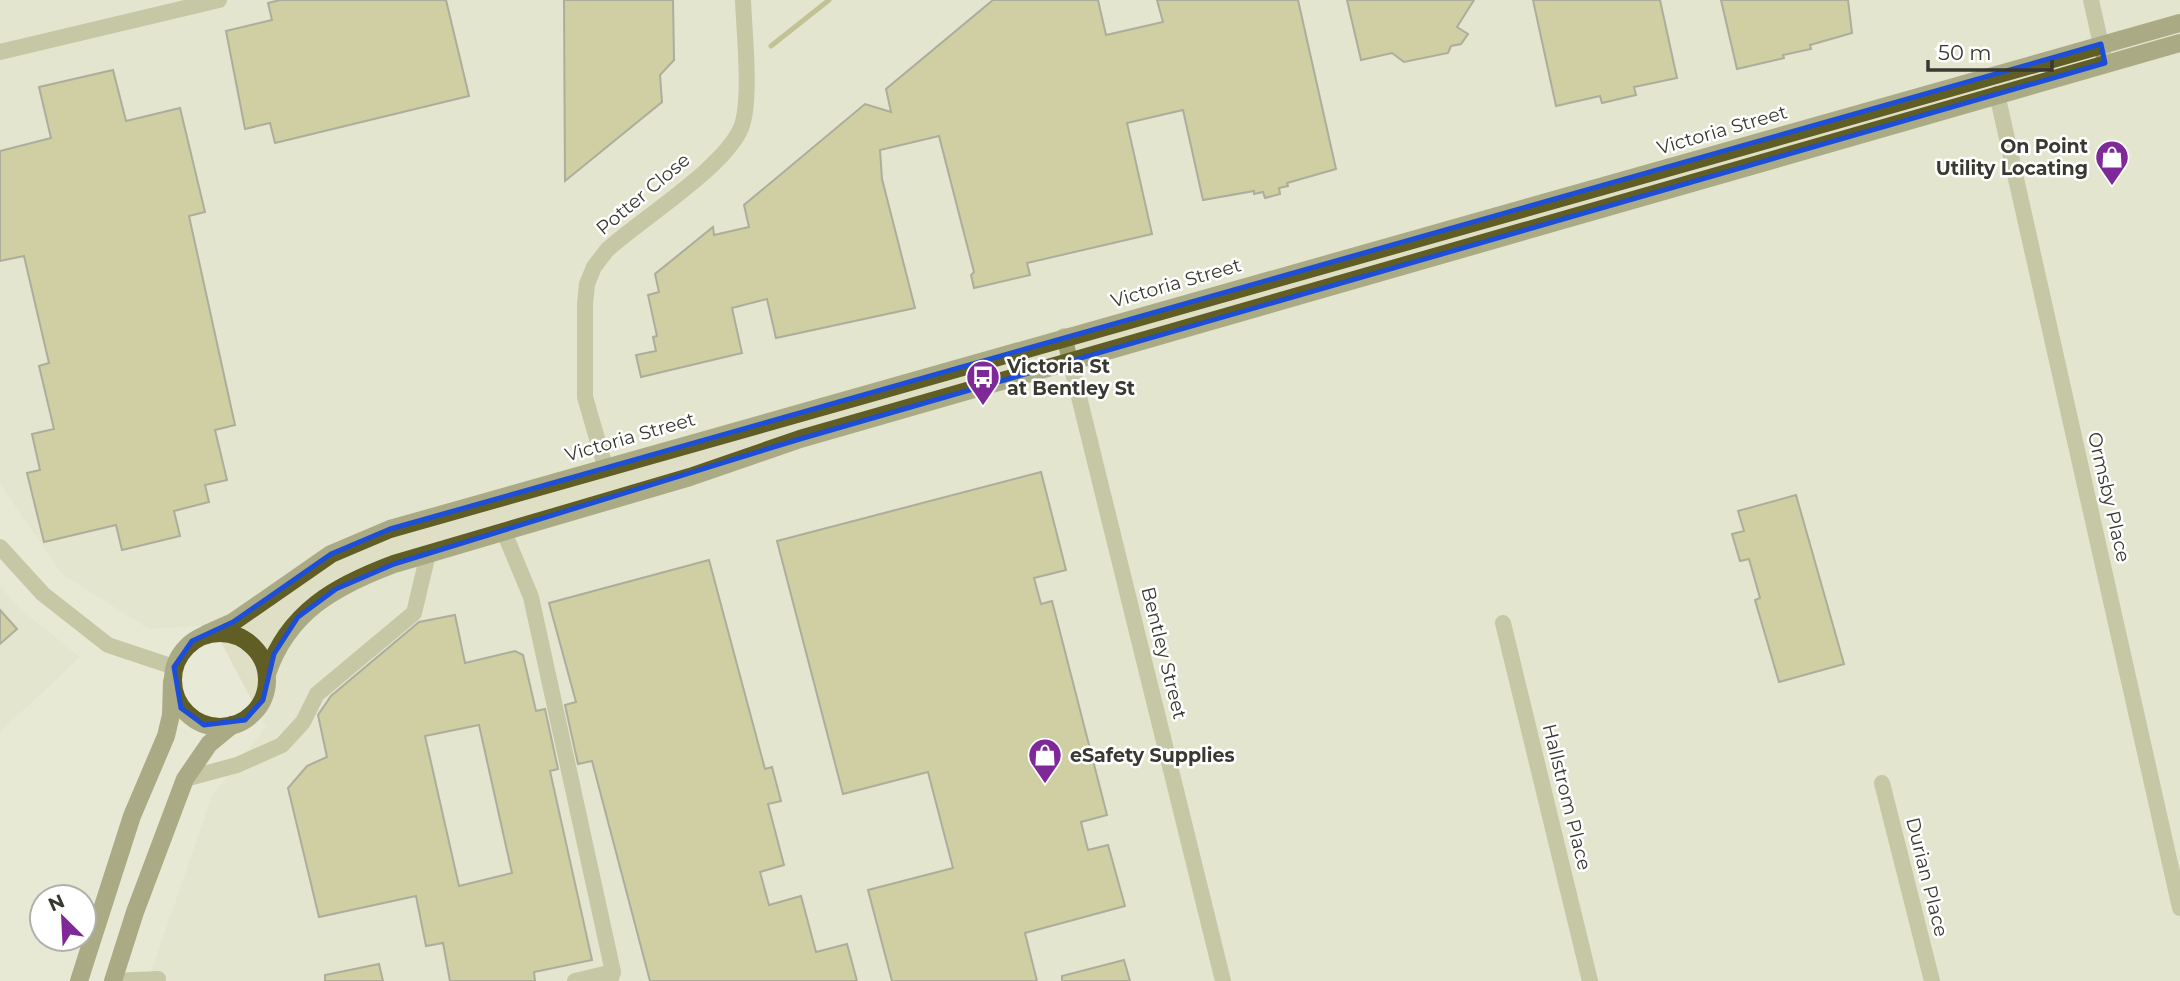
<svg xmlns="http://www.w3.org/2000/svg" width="2180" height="981" font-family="Montserrat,sans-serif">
<rect width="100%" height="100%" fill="#e8e9d6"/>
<g fill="#dfdfc5">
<polygon points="0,0 2180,0 2180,981 148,981 212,796 266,727 212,625 149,629 62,574 0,484"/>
<polygon points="0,586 21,610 80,657 0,732"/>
</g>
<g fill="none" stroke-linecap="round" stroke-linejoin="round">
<polyline stroke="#94924a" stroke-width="5" points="771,46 829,0"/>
</g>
<g fill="#b1b067" stroke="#656555" stroke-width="2" fill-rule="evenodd">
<polygon points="280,0 446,0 469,96 275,143 270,123 245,129 226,31 272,20 268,3"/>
<polygon points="564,0 673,0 674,60 660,75 662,102 565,181"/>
<polygon points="993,0 1098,0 1106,35 1163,22 1157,0 1298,0 1336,169 1287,183 1288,186 1279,188 1280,194 1265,198 1263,192 1254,194 1254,191 1203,200 1183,110 1127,123 1152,234 1027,263 1030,275 974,288 971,275 974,272 939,136 880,150 882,179 915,308 776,338 767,299 732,308 742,353 641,377 636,355 656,351 653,337 657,336 648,295 659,292 655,274 713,227 714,235 749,227 744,205 865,104 891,112 886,89"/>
<polygon points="1347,0 1474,0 1457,27 1468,34 1461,44 1451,46 1448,53 1404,62 1392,53 1361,60"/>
<polygon points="1533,0 1660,0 1677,78 1634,87 1636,95 1602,103 1600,96 1556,106"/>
<polygon points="1721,0 1848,0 1852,33 1810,45 1811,49 1783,55 1784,58 1737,69"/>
<polygon points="113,70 126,121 180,108 205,212 189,216 235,425 215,430 227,480 205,485 209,502 174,511 180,536 122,550 116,525 44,542 27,473 40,470 32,434 54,429 39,366 49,363 24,256 0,261 0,151 51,138 39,87"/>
<polygon points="1041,472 1066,570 1034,578 1041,604 1052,601 1107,815 1081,822 1088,850 1108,845 1125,906 1025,933 1037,981 892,981 868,890 953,868 928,772 843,794 777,541"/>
<polygon points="1796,495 1844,664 1779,682 1755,600 1760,598 1749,559 1740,561 1732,534 1744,531 1738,511"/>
<polygon points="709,560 765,769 772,767 781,801 768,804 784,865 760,872 769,905 801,896 816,952 847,944 857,981 650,981 592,761 578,764 565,705 576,702 549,603"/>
<polygon points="0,610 17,629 0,644"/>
<path d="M 455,615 L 465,663 L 515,651 L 523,655 L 536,711 L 545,709 L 558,769 L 550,771 L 592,960 L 534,972 L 535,981 L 450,981 L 443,943 L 426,946 L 416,896 L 319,917 L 288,788 L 307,766 L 327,757 L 318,715 L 331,696 L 419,622 ZM 479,725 L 512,873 L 459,886 L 425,736 Z"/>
<polygon points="1124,960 1130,981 1062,981 1062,976"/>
<polygon points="379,964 383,981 325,981 325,975"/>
</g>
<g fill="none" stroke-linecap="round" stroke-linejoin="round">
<g stroke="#9e9e6b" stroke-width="16">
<polyline points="2091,0 2104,58"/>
<polyline points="0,52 219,0"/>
<polyline points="1997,94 2180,908"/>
<polyline points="1064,336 1223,981"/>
<path d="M 605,466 L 585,397 L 585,304 L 587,284 L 594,267 L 607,250 C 641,219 724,168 741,128 C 752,100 744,32 743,0"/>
<polyline points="504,532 531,597 613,972 610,981"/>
<polyline points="0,547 43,594 108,645 174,667"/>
<polyline points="1503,623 1590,981"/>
<polyline points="185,779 237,765 282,745 303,722 317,694 414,613 428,554"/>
<polyline points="1882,783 1932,981"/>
<polyline points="113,981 158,979"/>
<polyline points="575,981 613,972"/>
</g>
<g stroke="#605e24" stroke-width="18">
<circle cx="220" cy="680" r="47"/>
<polyline points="206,634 233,622 331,554 390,529 2180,23"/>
<path d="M 267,674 C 288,612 335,586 394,564 L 690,477 L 800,439 L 2180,43"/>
<polyline points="79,981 132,816 166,736 171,715 172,681"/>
<polyline points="113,981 135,912 185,779 209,744 232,725"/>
</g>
</g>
<path d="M0 0H2180V981H0ZM 2101,44 L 2105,63 L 800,439 L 394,564 L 336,589 L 298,617 L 274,654 L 263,700 L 245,720 L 204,725 L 181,708 L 174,667 L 192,641 L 233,622 L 331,554 L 390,529 Z" fill="#e8e9d6" fill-opacity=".55" fill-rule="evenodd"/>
<path fill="none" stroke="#1d4ed8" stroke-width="5" stroke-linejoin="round" d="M 2101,44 L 2105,63 L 800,439 L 394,564 L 336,589 L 298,617 L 274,654 L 263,700 L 245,720 L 204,725 L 181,708 L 174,667 L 192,641 L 233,622 L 331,554 L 390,529 Z"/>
<defs>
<g id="shop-pin" transform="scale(1.75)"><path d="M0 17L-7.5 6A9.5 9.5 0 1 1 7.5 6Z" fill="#7e2997" stroke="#fff"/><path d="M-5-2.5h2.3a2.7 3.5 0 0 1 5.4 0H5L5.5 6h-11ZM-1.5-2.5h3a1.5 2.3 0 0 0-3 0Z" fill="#fff"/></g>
<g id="bus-pin" transform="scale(1.75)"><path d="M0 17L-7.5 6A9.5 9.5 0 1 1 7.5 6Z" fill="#7e2997" stroke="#fff"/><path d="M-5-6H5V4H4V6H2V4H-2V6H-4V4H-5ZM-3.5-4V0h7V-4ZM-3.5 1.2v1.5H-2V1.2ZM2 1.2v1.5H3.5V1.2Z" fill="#fff"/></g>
</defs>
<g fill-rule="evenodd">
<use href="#shop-pin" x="2112" y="157"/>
<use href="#bus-pin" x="983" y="377"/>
<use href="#shop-pin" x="1045" y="755"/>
</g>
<g text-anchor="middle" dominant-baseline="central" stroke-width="5" stroke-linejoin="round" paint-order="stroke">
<g font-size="19" fill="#393932" stroke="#fff">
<text transform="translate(1722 130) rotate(-16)">Victoria Street</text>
<text transform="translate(643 194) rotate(-40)">Potter Close</text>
<text transform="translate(1176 283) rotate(-16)">Victoria Street</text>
<text transform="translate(630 437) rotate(-16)">Victoria Street</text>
<text transform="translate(2109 497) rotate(77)">Ormsby Place</text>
<text transform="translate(1164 653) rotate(76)">Bentley Street</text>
<text transform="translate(1567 797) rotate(76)">Hallstrom Place</text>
<text transform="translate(1927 877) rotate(76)">Durian Place</text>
</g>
<g font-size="19" font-weight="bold" fill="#393932" stroke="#fff" text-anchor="start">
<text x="2088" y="146" text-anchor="end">On Point<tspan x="2088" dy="22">Utility Locating</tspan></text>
<text x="1007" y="366">Victoria St<tspan x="1007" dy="22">at Bentley St</tspan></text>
<text x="1070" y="755">eSafety Supplies</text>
</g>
</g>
<g transform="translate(63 918) rotate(336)"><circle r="33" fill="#ffffff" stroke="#b0b0ad" stroke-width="2"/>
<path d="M0-5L12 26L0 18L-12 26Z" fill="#7e2997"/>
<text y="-10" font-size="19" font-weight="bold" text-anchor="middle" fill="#393932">N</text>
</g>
<path d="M1928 60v10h124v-10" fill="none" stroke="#393932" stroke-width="3.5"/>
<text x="1938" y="60" font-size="21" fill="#393932" stroke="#ffffff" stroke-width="5" paint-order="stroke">50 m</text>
</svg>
